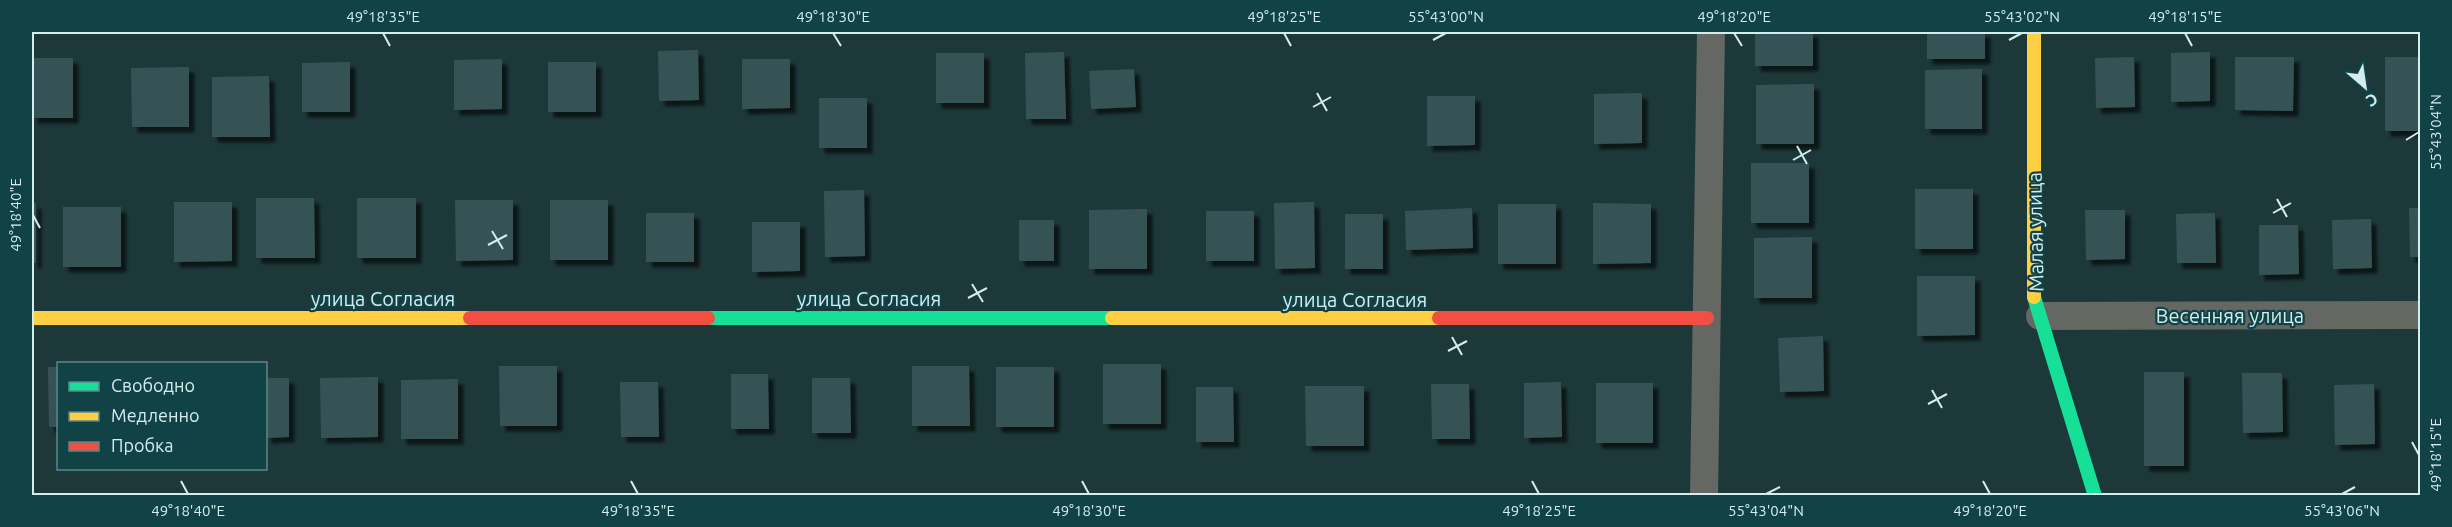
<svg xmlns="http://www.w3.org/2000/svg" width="2452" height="527" font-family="Ubuntu,sans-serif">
<defs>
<filter id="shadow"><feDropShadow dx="5.5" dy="5.5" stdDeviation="1.5" flood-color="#0009"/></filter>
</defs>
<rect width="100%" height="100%" fill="#1d3839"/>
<g fill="#365354" filter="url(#shadow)">
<rect x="1755" y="32" width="58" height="34"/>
<rect x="1927" y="32" width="58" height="27"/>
<polygon points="698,50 699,100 659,101 658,51"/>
<polygon points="1064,52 1066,119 1026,119 1025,53"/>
<polygon points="2210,52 2210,101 2171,102 2171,53"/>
<rect x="936" y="53" width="48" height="50"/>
<polygon points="2134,57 2135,107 2096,108 2095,58"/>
<polygon points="2235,57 2294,57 2293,111 2235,110"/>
<rect x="2385" y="57" width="35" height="74"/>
<rect x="32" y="58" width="41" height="60"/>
<polygon points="502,59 502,109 454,110 454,60"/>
<polygon points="742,59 790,59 790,108 742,109"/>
<polygon points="350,62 350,112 302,112 302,63"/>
<rect x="548" y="62" width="48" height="50"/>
<polygon points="189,67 189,127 132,127 131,68"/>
<polygon points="1134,69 1136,107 1091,109 1089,71"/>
<polygon points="1982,69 1982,129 1925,129 1925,70"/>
<polygon points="269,76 270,137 212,137 212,77"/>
<polygon points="1814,84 1814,144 1756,144 1756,85"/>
<polygon points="1642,93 1642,143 1594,144 1594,94"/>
<polygon points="1427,96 1475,96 1475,145 1427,146"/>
<rect x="819" y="98" width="48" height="50"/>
<rect x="1751" y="163" width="58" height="60"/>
<rect x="1915" y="189" width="58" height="60"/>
<polygon points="864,190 865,256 825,257 824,191"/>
<polygon points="256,198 314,198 315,258 256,258"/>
<rect x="357" y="198" width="59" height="60"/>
<polygon points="455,200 513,200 513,260 456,261"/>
<rect x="550" y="200" width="58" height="60"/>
<polygon points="174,202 232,202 232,261 174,262"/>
<polygon points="1314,202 1315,268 1275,269 1274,203"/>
<rect x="32" y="203" width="4" height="60"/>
<polygon points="1593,203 1651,204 1651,263 1593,264"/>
<rect x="1498" y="204" width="58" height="60"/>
<rect x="63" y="207" width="58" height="60"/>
<polygon points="1472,208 1473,248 1406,250 1405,211"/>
<polygon points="2409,208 2420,208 2420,257 2410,257"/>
<polygon points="1147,209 1147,269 1089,269 1089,210"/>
<polygon points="2085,210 2125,210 2125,259 2086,260"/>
<rect x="1206" y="211" width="48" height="50"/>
<rect x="646" y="213" width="48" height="49"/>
<polygon points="2215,213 2216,263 2177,263 2176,214"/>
<rect x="1345" y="214" width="38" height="55"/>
<polygon points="2371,219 2372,268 2333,269 2332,220"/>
<rect x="1019" y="220" width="35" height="41"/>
<polygon points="752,222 800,222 800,271 752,272"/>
<polygon points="2259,225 2298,225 2299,274 2259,275"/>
<polygon points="1812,237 1812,298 1754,298 1754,238"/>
<polygon points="1917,276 1975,276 1975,335 1917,336"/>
<polygon points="1823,336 1824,391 1780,392 1778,338"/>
<rect x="1103" y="364" width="58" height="60"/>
<polygon points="499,366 557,366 557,426 500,426"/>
<polygon points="912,366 969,366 970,426 912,426"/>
<polygon points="48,367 58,367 58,427 49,427"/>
<rect x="996" y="367" width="58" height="60"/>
<rect x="2144" y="372" width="40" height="94"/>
<polygon points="2242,373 2282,373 2283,432 2243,433"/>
<polygon points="731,374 768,374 769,429 731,429"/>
<polygon points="378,377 378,437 321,438 320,378"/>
<polygon points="266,378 289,378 289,437 266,438"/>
<polygon points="812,378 850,378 851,433 812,433"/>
<polygon points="458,379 458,439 401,439 401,380"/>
<polygon points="620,382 658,382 659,437 621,437"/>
<polygon points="1561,382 1562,437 1524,438 1524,383"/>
<rect x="1596" y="383" width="57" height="60"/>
<polygon points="1431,384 1469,384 1470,439 1432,439"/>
<polygon points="2374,384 2375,444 2335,445 2334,385"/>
<polygon points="1305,386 1364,386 1364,446 1306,446"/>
<polygon points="1196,387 1233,387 1234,442 1196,442"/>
</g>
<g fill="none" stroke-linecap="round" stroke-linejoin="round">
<g stroke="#656763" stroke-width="28">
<polyline points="2040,316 2420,315"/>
<polyline points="1704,496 1711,32"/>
</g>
<g stroke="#16e098" stroke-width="14">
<polyline points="2034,297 2095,496"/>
<polyline points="708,318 1112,318"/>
</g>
<g stroke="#ffcf43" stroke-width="14">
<polyline points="2034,32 2034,297"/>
<polyline points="32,318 470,318"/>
<polyline points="1112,318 1439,318"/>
</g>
<g stroke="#f24e42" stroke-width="14">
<polyline points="470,318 708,318"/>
<polyline points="1439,318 1707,318"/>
</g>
</g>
<path fill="none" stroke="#d4ecee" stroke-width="2" d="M 383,33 L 390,46M 833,33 L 841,46M 1284,33 L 1291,46M 1734,33 L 1742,46M 2185,33 L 2192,46M 1433,40 L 1446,33M 2009,40 L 2022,33M 1317,93 L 1327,111M 1313,107 L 1331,97M 2406,140 L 2419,132M 1797,146 L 1807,164M 1793,160 L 1811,150M 2277,199 L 2287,217M 2273,213 L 2291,203M 33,215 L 40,228M 492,231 L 503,249M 488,245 L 507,235M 972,284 L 983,302M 968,298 L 987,288M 1452,337 L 1462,355M 1448,351 L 1467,341M 1932,390 L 1942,408M 1928,404 L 1947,394M 2412,442 L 2419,455M 181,481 L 188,494M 631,481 L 638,494M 1082,481 L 1089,494M 1532,481 L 1539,494M 1983,481 L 1990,494M 1766,494 L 1780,487M 2342,494 L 2355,487"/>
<g text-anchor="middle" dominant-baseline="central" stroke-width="4.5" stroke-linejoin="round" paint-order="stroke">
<g font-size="20" fill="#d4ecee" stroke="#104246">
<text transform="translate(2035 232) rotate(-91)">Малая улица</text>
<text x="383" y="298">улица Согласия</text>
<text x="869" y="298">улица Согласия</text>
<text x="1355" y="299">улица Согласия</text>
<text x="2230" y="315">Весенняя улица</text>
</g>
</g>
<rect width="2452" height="527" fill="none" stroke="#104246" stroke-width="66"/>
<rect x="57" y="362" width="210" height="108" fill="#104246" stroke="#5e8689" stroke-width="1.5"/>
<rect x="69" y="382" width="30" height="9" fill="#16e098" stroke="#5e8689" stroke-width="1.5"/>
<text x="111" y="392" font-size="18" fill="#d4ecee">Свободно</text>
<rect x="69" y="412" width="30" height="9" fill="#ffcf43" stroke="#5e8689" stroke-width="1.5"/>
<text x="111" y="422" font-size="18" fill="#d4ecee">Медленно</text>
<rect x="69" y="442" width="30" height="9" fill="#f24e42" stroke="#5e8689" stroke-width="1.5"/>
<text x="111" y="452" font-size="18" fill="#d4ecee">Пробка</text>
<g transform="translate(2365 87) rotate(151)" stroke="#104246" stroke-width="4.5" paint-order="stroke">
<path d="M0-4.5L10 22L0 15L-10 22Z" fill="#d4ecee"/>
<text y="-9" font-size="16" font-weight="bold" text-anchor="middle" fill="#d4ecee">С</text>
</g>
<rect x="33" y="33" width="2386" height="461" fill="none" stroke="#d4ecee" stroke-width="2"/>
<g font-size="15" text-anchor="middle" fill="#d4ecee">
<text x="383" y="22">49°18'35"E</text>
<text x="833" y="22">49°18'30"E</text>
<text x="1284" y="22">49°18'25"E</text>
<text x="1446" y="22">55°43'00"N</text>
<text x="1734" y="22">49°18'20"E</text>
<text x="2022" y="22">55°43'02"N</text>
<text x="2185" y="22">49°18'15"E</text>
<text transform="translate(2436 132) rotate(-90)" y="5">55°43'04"N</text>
<text transform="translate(16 215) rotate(-90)" y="5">49°18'40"E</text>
<text transform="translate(2436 455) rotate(-90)" y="5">49°18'15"E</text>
<text x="188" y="516">49°18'40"E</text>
<text x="638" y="516">49°18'35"E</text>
<text x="1089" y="516">49°18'30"E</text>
<text x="1539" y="516">49°18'25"E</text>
<text x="1766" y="516">55°43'04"N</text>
<text x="1990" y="516">49°18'20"E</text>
<text x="2342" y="516">55°43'06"N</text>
</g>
</svg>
